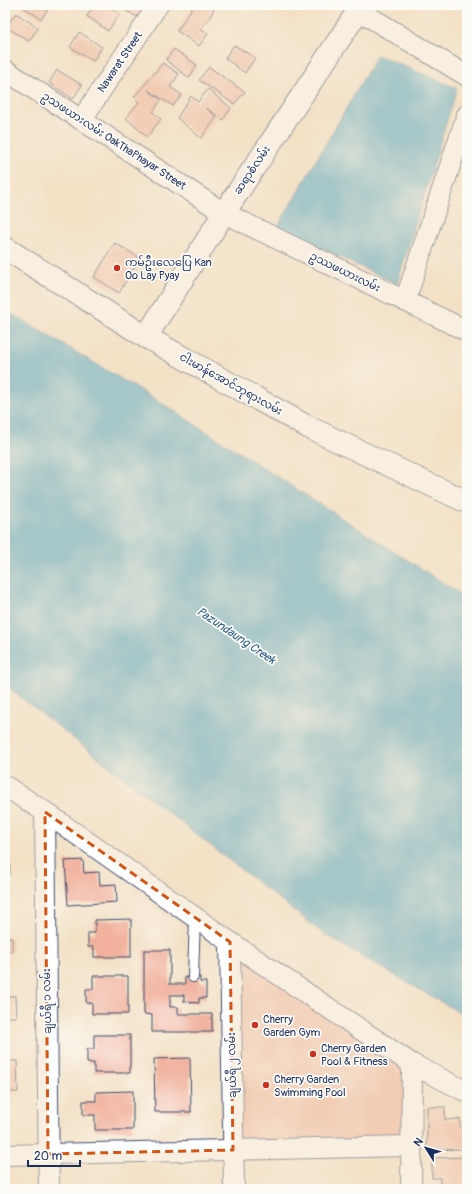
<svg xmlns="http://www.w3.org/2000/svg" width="472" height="1194" font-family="Pangolin,'Noto Sans Myanmar',sans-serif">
<rect width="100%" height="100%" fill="#fdfcf7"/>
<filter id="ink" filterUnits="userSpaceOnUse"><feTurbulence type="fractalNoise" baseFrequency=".025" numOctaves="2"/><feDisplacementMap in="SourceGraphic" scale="8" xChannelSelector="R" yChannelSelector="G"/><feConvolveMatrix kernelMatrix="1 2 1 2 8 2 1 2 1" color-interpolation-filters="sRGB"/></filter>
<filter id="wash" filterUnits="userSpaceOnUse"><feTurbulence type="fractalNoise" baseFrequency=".012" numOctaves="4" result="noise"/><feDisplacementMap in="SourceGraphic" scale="16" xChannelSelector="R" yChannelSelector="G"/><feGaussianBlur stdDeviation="0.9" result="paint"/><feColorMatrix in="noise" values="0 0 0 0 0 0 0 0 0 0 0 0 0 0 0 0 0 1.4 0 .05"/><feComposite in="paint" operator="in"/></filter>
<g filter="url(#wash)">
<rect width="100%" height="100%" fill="#f3e1c6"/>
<g fill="#4ba6c9" stroke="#336a94">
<polygon points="377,55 457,88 397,284 277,228"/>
<polygon points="5,310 157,400 467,598 467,1017 325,935 5,685"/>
</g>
<g id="blocks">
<g fill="#f1b19c">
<polygon points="20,5 51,5 41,19"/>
<polygon points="94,5 107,5 120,14 108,31 87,16"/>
<polygon points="117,5 146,5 137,17"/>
<polygon points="194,5 216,5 209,19 200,29 208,34 199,46 177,31"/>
<polygon points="16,13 38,28 29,41 6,27"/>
<polygon points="79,32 102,47 93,61 70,47"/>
<polygon points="234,45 255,58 245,73 225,58"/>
<polygon points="174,49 197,65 189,78 166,60"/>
<polygon points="163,63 179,74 170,87 182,95 173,106 148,90 161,100 153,112 161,119 147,137 126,118 139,102 134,97"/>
<polygon points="209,67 245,92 234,104 199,80"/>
<polygon points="57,70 82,85 73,99 49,83"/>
<polygon points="208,89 231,108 223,120 206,108 217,117 201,138 177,118 191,96 198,102"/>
<polygon points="115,243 140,258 119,293 94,277"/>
<rect x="5" y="860" width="5" height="14"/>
<polygon points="83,860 84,873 99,872 100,885 116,884 117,902 68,905 65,861"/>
<polygon points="131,919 131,957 94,957 94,947 88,947 88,933 95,933 95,920"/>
<polygon points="5,937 12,938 12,952 5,952"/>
<polygon points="144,950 170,950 170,984 185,984 185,977 200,977 200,982 206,982 206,998 199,998 199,1003 184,1002 184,995 170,995 170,1007 178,1007 178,1014 212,1014 212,1032 152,1032 152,1015 144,1014"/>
<polygon points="234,950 404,1065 405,1142 237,1146"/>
<polygon points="93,976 128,976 128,1014 92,1014 92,1003 86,1003 86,989 93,989"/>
<polygon points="5,996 15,996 16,1017 5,1017"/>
<polygon points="94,1035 130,1035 130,1073 94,1073 94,1063 87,1063 87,1049 94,1049"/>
<polygon points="190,1058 191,1112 155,1112 154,1059"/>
<polygon points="5,1061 17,1061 18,1092 5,1092"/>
<polygon points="133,1091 133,1130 95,1130 95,1115 83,1115 83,1101 96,1101 96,1092"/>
<polygon points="427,1107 445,1107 445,1120 460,1119 460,1128 467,1128 467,1149 427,1150"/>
<polygon points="467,1157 467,1189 440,1189 440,1178 432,1178 432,1158"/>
</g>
</g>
</g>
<g filter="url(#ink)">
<use href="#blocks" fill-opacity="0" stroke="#3b4a6e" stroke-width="1"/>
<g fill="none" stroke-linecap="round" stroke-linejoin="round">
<g stroke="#3b4a6e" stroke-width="12">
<polyline id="lane" points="193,977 195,917"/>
</g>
<g stroke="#3b4a6e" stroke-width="22">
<g id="street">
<polyline points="358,10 467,76"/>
<polyline points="5,70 224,213 467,331"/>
<polyline points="82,119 158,5"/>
<polyline points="405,301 467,115"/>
<polyline points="5,786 45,812 230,942 412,1064 467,1092"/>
<polyline points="45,812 49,1189"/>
<polyline points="230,942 234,1189"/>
<polyline points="5,1155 410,1146"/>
<polyline points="411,1189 412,1064"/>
</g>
</g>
<g stroke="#3b4a6e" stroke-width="24">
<g id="secondary">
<polyline points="5,248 146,337 308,427 467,502"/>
<polyline points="146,337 224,213 362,5"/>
</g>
</g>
<use href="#lane" stroke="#fff" stroke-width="10"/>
<use href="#street" stroke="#fff" stroke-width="20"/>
<use href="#secondary" stroke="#fff" stroke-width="22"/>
</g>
</g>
<path d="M0 0H472V1194H0ZM 45,812 L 230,942 L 233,1150 L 48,1154 Z" fill="#f3e1c6" fill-opacity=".55" fill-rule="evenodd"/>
<path fill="none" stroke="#d45514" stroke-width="3" stroke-dasharray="8 5" stroke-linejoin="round" d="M 45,812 L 230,942 L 233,1150 L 48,1154 Z"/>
<g fill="#c8321e" stroke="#fdfcf7" stroke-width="1.5">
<circle cx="117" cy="268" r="4"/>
<circle cx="255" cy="1025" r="4"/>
<circle cx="313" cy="1054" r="4"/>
<circle cx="266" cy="1085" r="4"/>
</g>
<g text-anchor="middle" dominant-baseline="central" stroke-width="3.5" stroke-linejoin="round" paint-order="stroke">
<g font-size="11" fill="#1b2f5e" stroke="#fdfcf7">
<text transform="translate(120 62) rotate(-56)">Nawarat Street</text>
<text transform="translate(114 141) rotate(33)">ဥသဖယားလမ်း OakThaPhayar Street</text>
<text transform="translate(252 170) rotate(-56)">ဆရာစံလမ်း</text>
<text transform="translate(345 272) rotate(26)">ဥဿဖယားလမ်း</text>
<text transform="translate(231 384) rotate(29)">ငါးမာန်အောင်ဘုရားလမ်း</text>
<text transform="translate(47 1001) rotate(-91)">ချယ်ရီ ၁ လမ်း</text>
<text transform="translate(232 1065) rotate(-91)">ချယ်ရီ ၂ လမ်း</text>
</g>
<g font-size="11" fill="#1b2f5e" stroke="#fdfcf7" text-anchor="start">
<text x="125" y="262">ကမ်ဦးလေပြေ Kan<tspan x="125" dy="13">Oo Lay Pyay</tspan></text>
<text x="263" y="1019">Cherry<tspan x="263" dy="13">Garden Gym</tspan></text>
<text x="321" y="1048">Cherry Garden<tspan x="321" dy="13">Pool &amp; Fitness</tspan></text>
<text x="274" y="1079">Cherry Garden<tspan x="274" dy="13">Swimming Pool</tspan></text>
</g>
<g font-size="12" font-style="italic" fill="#2e5f89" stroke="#fdfcf7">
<text transform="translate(236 636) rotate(34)">Pazundaung Creek</text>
</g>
</g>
<rect width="472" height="1194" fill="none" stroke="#fdfcf7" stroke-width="20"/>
<g transform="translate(426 1148) rotate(307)" stroke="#fdfcf7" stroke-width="3" paint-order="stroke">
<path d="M0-3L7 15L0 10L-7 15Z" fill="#1b2f5e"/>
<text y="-6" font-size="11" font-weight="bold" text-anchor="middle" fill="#1b2f5e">N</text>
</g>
<path d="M28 1160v6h52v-6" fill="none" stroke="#1b2f5e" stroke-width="2"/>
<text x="34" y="1160" font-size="12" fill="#1b2f5e" stroke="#fdfcf7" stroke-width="3" paint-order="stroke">20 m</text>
</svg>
